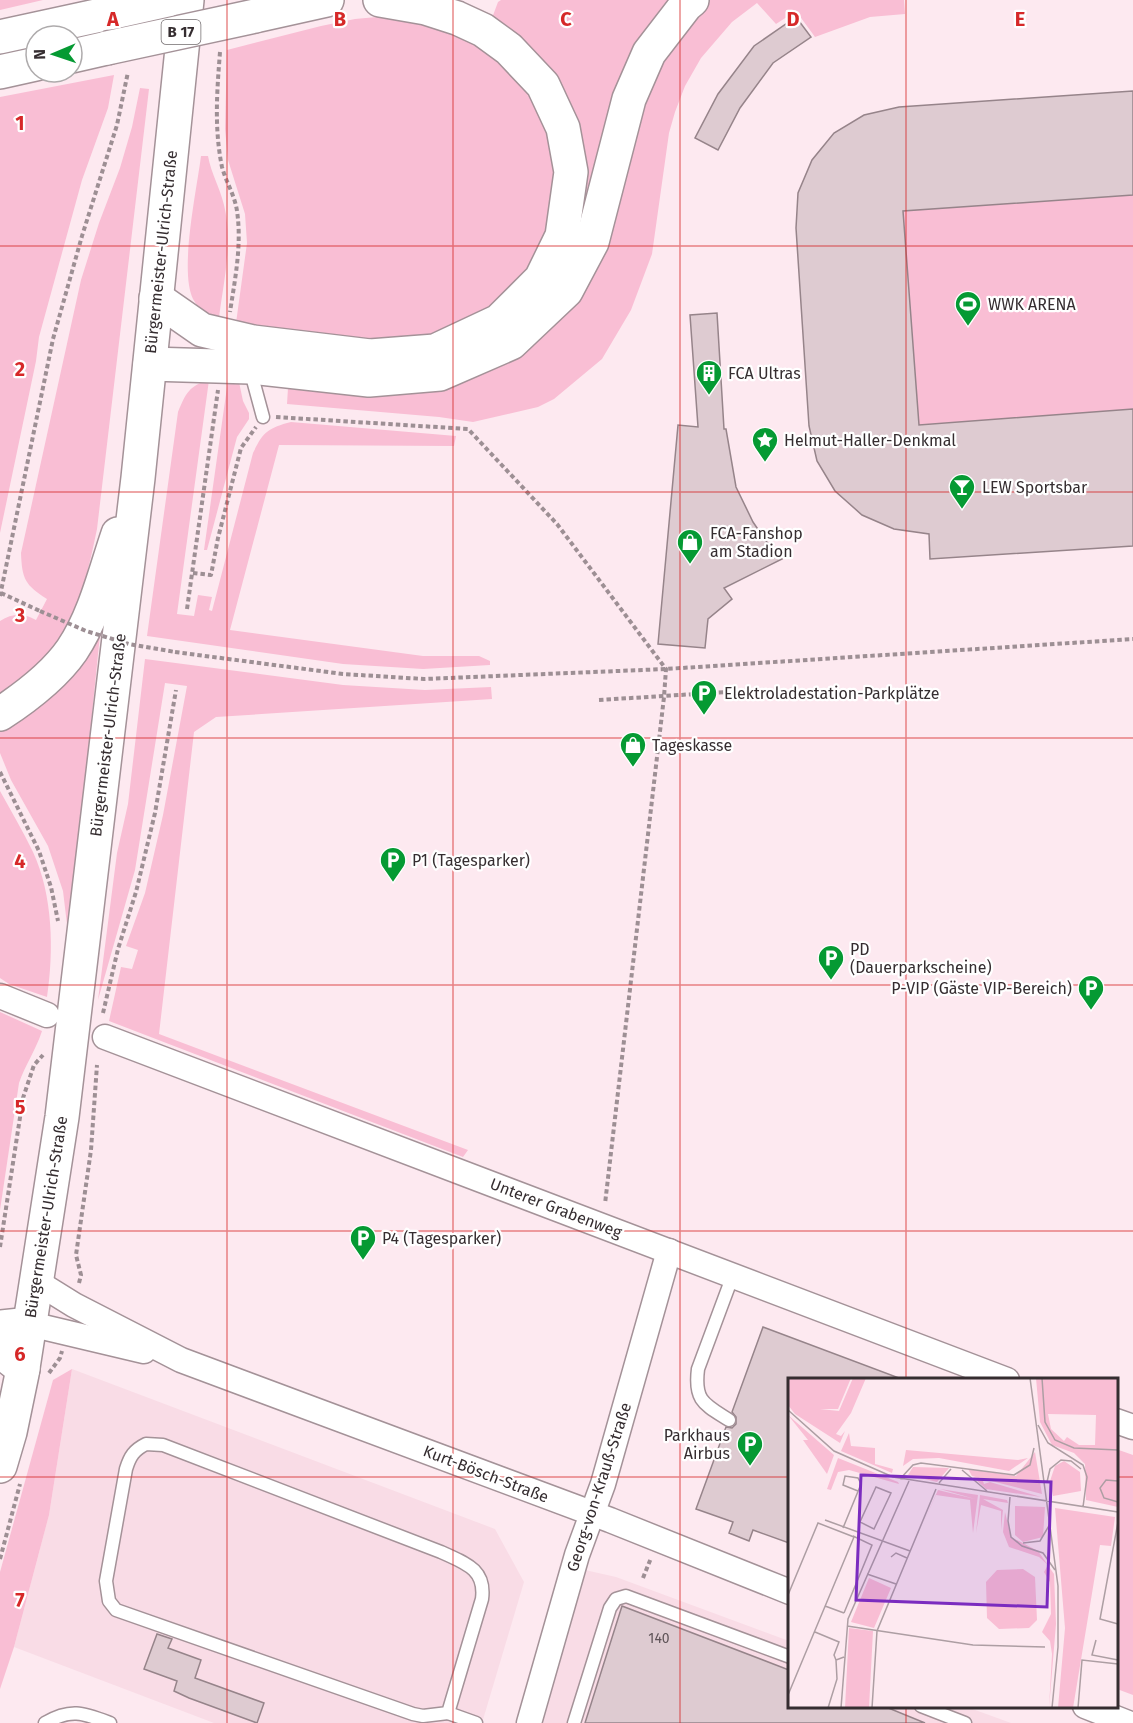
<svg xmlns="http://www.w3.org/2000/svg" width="1133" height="1723" font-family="'Fira Sans',sans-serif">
<rect width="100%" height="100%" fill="#fde9f0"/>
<g fill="#f9dce6">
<polygon points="72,1369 495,1529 524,1582 482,1723 214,1723 14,1647 49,1515"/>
<polygon points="585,1570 616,1577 789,1641 790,1706 967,1707 1011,1723 534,1723"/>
</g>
<g fill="#f9bed4">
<polygon points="0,0 43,0 0,10"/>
<polygon points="501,0 667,0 667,7 648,27 628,64 575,248 579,186 492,18 498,2"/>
<polygon points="692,0 904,0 905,14 870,17 815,37 796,11 776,24 757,3 732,22 701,58 685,86 675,112 669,133 652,254 631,310 602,359 554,399 538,407 473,422 439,417 287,404 289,372 369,380 565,291 629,99"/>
<polygon points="399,15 454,26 536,89 561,174 552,233 533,272 495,312 434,339 370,344 236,323 247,243 245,214 228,160 225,129 227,50 321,26 355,19"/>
<polygon points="114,75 108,108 82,180 39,337 36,361 0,533 0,97"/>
<path d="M 140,88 L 149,89 L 97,529 C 81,606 70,650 0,695 L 0,621 C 13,613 23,613 36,620 L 47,599 C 25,585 22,579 21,553 L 81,280 L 99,223 L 120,168 L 132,127 Z"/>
<polygon points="1133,91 1133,546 930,559 929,534 894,529 862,515 835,491 817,461 809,426 796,228 798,193 812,160 834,133 864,115 899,107"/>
<path d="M 201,156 L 208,156 C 211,173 220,188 224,205 C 233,242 224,280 219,317 C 207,313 199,310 193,299 C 179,270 197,189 201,156 Z"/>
<path d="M 209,380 L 177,614 L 194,616 L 198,595 L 212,597 L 209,610 L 212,611 L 253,453 C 263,432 268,428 291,422 L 456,436 L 454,446 L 279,445 L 230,630 L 423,656 L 479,656 L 490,661 L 490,665 L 423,669 L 343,664 L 147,636 L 178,412 C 186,393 189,386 209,380 Z"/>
<polygon points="228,380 239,382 243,401 249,413 249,419 237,437 207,550 204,550"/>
<polygon points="102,615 69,941 63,891 48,846 11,780 0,753 0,728"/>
<polygon points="145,659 343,685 425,690 491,687 492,699 216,717 194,732 159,1034 468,1150 463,1157 109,1021 121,967 132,969 138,950 126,946 145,893 163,815 187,686 165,683 135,870 98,1000 117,853 128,804"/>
<path d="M 0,791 C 11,811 23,831 33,852 C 53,895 54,951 47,997 L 9,984 L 0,978 Z"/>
<path d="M 0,1012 L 42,1031 C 36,1050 25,1065 19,1083 L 0,1210 Z"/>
<polygon points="72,1369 49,1515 14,1647 0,1689 0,1572 53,1380"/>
<polygon points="1116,1449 1133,1455 1133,1695 1117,1689"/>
</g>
<g fill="#decbd1" stroke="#96848a" stroke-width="1.5">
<polygon points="796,17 811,37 773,63 740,108 718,150 695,138 718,94 754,46"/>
<polygon points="1133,91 1133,195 903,211 919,425 1133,409 1133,546 930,559 929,534 894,529 862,515 835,491 817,461 809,426 796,228 798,193 812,160 834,133 864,115 899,107"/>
<polygon points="717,313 724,429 726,429 736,487 753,522 766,541 782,559 724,588 732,599 708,619 705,648 658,644 678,425 698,427 690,315"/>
<polygon points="763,1327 899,1378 899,1380 789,1380 789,1543 753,1530 749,1541 729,1533 733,1522 696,1509 726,1427 732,1428 736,1424 736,1417 732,1412"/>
<polygon points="622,1606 789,1670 789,1707 886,1707 925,1723 585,1723"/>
<polygon points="157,1634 172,1639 168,1648 201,1660 195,1678 264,1703 257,1723 189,1698 174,1691 177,1681 144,1669"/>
</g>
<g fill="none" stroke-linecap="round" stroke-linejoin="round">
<g stroke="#a49298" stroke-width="15">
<g id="lane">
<polyline points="250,369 263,417"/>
<path d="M 729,1420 C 704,1404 694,1401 698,1369 L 733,1275"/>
<path d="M 146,1444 L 163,1445 L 441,1552 C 465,1563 486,1569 482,1599 L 448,1713 L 423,1716 L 413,1714 L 116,1610 L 109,1601 L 106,1581 L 126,1469 C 130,1456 134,1450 146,1444 Z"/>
<polyline points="921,1706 965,1723"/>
<polyline points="448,1713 476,1723"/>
<path d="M 45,1723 C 71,1708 83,1713 110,1723"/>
<polyline points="574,1723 610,1608 616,1599 626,1596 790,1657"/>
</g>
</g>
<g stroke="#a49298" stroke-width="27">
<g id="street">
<polyline points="0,996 47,1015"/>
<polyline points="105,1037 1007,1380"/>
<polyline points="37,1282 74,1305 181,1360 610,1520 790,1592"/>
<polyline points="30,1324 144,1351"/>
<polyline points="1116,1421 1133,1427"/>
<polyline points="1085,1706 1128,1723"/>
<polyline points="529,1723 577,1555 603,1484 669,1251"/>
</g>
</g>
<g stroke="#a49298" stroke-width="36">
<g id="secondary">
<path d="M 0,714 C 26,697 54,676 72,650 C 95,616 105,572 118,534"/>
<polyline points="0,1466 10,1432 22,1374 62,1117 138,478 187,0"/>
</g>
</g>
<g stroke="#a49298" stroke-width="36">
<g id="highway">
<polyline points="255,16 327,0"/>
<polyline points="0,37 110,13"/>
<polyline points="72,56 107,48"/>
<polyline points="0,72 36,64"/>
<polyline points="156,298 202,330 253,342 370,356 435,351 499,321 541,279 562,236 571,172 563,128 543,85 509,49 483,30 457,18 426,8 380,0"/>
<polyline points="150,364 250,367 369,380 440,374 511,343 566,291 592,242 629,99 649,53 686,5 692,0"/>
<polyline points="0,1327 30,1324"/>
<polyline points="0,1351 23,1369"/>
</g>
</g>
<g stroke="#9d8f94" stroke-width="4" stroke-dasharray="4.5 3" stroke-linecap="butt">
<path d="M 220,52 C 217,91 214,128 222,167 C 226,182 235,196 237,211 C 242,245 235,279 230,312"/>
<polyline points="276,417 468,429 557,524 666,669 664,697 605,1204"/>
<polyline points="193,573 211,575 218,538 241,448 256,427"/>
<polyline points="1,593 40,611"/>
<polyline points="0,596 53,339 82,236 117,125 128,72"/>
<polyline points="187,609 218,390"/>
<polyline points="175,652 343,674 424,679 666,669 1133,639"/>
<polyline points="599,700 728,692"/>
<polyline points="0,772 39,851 51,887 58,921"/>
<polyline points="103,1013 118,949 136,892 155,813 176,690"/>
<polyline points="0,1247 23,1098 34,1065 43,1055"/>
<polyline points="79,1283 81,1275 76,1255 91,1150 97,1065"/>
<polyline points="49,1373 60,1358 62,1351"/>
<polyline points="0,1559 20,1484"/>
<polyline points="643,1578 651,1558"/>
</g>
<use href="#lane" stroke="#fff" stroke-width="12"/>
<use href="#street" stroke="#fff" stroke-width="24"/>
<use href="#secondary" stroke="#fff" stroke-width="33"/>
<use href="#highway" stroke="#fff" stroke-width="33"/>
<g stroke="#a49298" stroke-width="36" stroke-linecap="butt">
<g id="highway-bridge">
<polyline points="110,13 168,0"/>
<polyline points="107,48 255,16"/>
</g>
</g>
<polyline stroke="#9d8f94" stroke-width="4" stroke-dasharray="4.5 3" stroke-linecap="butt" points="40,611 86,631 129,644 175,652"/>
<use href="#highway-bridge" stroke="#fff" stroke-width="33"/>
</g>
<path fill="none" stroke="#d62828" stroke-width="1.5" stroke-opacity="0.55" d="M 227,0 L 227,1723M 453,0 L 453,1723M 680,0 L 680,1723M 906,0 L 906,1380M 0,246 L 1133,246M 0,492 L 1133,492M 0,738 L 1133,738M 0,985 L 1133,985M 0,1231 L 1133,1231M 0,1477 L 790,1477M 1116,1477 L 1133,1477M 906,1706 L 906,1723"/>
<defs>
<g id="stadium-pin" transform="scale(1.35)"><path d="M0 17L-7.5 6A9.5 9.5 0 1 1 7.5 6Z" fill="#059a33" stroke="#fff"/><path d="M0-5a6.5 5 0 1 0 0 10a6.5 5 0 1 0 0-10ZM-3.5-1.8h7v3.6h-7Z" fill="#fff"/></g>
<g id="building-pin" transform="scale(1.35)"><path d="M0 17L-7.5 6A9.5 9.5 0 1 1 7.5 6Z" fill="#059a33" stroke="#fff"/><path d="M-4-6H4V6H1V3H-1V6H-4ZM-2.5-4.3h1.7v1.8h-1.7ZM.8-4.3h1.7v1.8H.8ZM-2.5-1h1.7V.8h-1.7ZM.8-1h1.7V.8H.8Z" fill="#fff"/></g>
<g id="sight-pin" transform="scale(1.35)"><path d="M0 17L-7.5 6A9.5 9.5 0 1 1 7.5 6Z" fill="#059a33" stroke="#fff"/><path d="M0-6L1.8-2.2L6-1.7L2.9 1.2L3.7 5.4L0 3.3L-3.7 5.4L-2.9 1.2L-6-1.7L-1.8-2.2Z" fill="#fff"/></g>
<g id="bar-pin" transform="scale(1.35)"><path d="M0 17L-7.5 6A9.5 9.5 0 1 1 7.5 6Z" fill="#059a33" stroke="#fff"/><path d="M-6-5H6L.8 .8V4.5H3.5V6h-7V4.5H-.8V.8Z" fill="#fff"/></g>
<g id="shop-pin" transform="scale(1.35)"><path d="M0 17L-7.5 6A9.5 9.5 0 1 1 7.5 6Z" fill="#059a33" stroke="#fff"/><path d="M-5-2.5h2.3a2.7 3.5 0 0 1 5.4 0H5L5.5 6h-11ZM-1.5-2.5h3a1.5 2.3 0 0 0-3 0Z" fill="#fff"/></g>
<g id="parking-pin" transform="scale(1.35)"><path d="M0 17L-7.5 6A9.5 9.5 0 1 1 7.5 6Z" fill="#059a33" stroke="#fff"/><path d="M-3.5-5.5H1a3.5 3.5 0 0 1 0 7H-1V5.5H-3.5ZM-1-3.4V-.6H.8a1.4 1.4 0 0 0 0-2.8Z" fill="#fff"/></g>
</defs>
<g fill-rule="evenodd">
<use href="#stadium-pin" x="968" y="304"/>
<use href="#building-pin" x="709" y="373"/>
<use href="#sight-pin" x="765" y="440"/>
<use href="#bar-pin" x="962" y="487"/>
<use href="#shop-pin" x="690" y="542"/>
<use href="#parking-pin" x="704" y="693"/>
<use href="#shop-pin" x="633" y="745"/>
<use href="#parking-pin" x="393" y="860"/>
<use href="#parking-pin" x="831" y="958"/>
<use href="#parking-pin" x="1091" y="988"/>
<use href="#parking-pin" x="363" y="1238"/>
<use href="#parking-pin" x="750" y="1444"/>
</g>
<g text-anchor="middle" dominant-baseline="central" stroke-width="4.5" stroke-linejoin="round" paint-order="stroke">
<g font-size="14" fill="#5f5458">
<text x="659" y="1638">140</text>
</g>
<rect fill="#fff" stroke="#726c6e" stroke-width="1.5" x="161.5" y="20" width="39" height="24" rx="4.5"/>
<g font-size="15" font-weight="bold" fill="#352d30">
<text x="181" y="32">B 17</text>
</g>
<g font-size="16" fill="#352d30" stroke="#fff">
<text transform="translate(161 252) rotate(-84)">Bürgermeister-Ulrich-Straße</text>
<text transform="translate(108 735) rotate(-83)">Bürgermeister-Ulrich-Straße</text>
<text transform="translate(556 1208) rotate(21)">Unterer Grabenweg</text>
<text transform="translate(46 1217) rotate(-81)">Bürgermeister-Ulrich-Straße</text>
<text transform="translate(486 1474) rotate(21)">Kurt-Bösch-Straße</text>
<text transform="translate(599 1487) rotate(-72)">Georg-von-Krauß-Straße</text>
</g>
<g font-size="16" fill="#352d30" stroke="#fff" text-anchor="start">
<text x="988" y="304">WWK ARENA</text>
<text x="728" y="373">FCA Ultras</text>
<text x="784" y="440">Helmut-Haller-Denkmal</text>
<text x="982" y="487">LEW Sportsbar</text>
<text x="710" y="533">FCA-Fanshop<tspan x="710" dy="18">am Stadion</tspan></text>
<text x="724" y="693">Elektroladestation-Parkplätze</text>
<text x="652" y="745">Tageskasse</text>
<text x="412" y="860">P1 (Tagesparker)</text>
<text x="850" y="949">PD<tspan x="850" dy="18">(Dauerparkscheine)</tspan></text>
<text x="1072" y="988" text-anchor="end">P-VIP (Gäste VIP-Bereich)</text>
<text x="382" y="1238">P4 (Tagesparker)</text>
<text x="730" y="1435" text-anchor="end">Parkhaus<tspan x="730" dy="18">Airbus</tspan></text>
</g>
</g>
<g transform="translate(788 1378)">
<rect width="330" height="330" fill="#fde9f0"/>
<path d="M 0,0 L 63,0 L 50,31 L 32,31 L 51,33 L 65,0 L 78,0 L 63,35 L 48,56 L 53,58 L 57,53 L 52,65 L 7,36 L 0,27 ZM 248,0 L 330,0 L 330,129 L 298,122 L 297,86 L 286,75 L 264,67 L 252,44 ZM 260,36 L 308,37 L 307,67 L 291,67 L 279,59 L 276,63 L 263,51 ZM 0,37 L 46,77 L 39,96 L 15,62 L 20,62 ZM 61,55 L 63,68 L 87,70 L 87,86 L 105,91 L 104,95 L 53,73 ZM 118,72 L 230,82 L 240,80 L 221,93 L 151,80 L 125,81 L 115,88 ZM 247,74 L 254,116 L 184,98 L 180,91 L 228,98 ZM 50,80 L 110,104 L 111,106 L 61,92 L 50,94 L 43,112 L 39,111 ZM 276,83 L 292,94 L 293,113 L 265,118 L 262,103 L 267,88 ZM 125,89 L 161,90 L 149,104 L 120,97 ZM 185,99 L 194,100 L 196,106 L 202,104 L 253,119 L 198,111 ZM 152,111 L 190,117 L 185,155 L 182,122 L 148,117 L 133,150 L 150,112 L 187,121 ZM 192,117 L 219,122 L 220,125 L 195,121 L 215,132 L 213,152 L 213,133 L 193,127 L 188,155 ZM 227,128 L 257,129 L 255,159 L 235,164 L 227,157 ZM 267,130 L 327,139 L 323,168 L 312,167 L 285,330 L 270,330 L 277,250 ZM 217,134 L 223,159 L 250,173 L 266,196 L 268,246 L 261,330 L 264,276 L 262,263 L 254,254 L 263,236 L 262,204 L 256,194 L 260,187 L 251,179 L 221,169 L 215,154 ZM 235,191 L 247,199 L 249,242 L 241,250 L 211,251 L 199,240 L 198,204 L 209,192 ZM 81,200 L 103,210 L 86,250 L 63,244 ZM 61,250 L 85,253 L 81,330 L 57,330 Z" fill="#f9bed4" fill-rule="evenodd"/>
<path fill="none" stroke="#ad9ea3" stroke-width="1.5" d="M 242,0 L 270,208 L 270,269 L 264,330M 254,0 L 257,44 L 267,62 L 286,70 L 330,72M 0,32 L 46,73 L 105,99 L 330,134M 250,47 L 260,65 L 295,87 L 299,99 L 295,129M 174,92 L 199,113M 112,101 L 125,87 L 133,85 L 226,97 L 242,87 L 246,70M 330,103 L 318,102 L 312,110 L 316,120 L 330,124M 259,104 L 262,91 L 273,82 L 283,83 L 293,91M 151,105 L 163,91M 88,109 L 103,115 L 86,151 L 72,144 ZM 222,119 L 220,143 L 223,159 L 234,168 L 255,175 L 267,192M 37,142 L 122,173M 330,144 L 312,241 L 330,246M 55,150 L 73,106 L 70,100 L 57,98 L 55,107 L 70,113M 235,165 L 252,163 L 262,146M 103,179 L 108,175 L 119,180M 79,196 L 108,206M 0,217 L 30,145 L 66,159 L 0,317M 37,228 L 56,235M 56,235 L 84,167 L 65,158M 59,248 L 185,267 L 257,269M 27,254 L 51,264 L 46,277 L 48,282M 308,262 L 304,277 L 330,282M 40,330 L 49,301 L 48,282 L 56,279M 53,330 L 60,241 L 121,103M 84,330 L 89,253 L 148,111M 290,330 L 294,282 L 330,286"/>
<path fill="#7b2cbf" fill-opacity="0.15" stroke="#7b2cbf" stroke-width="3" d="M 73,97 L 263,104 L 259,229 L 68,222 Z"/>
<rect width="330" height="330" fill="none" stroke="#352d30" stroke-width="3"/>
</g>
<g font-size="20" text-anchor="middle" font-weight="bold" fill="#d62828" stroke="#fff" stroke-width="4.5" stroke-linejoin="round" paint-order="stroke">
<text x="113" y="26">A</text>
<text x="340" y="26">B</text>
<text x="566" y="26">C</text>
<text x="793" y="26">D</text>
<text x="1020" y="26">E</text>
<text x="20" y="130">1</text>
<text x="20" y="376">2</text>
<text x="20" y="622">3</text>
<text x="20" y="868">4</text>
<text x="20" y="1114">5</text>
<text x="20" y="1361">6</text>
<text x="20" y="1607">7</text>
</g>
<g transform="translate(54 54) rotate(268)"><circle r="28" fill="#ffffff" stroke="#aeabac" stroke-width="1.5"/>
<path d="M0-4.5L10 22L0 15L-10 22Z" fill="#059a33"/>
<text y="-9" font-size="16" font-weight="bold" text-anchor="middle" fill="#352d30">N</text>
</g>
</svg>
